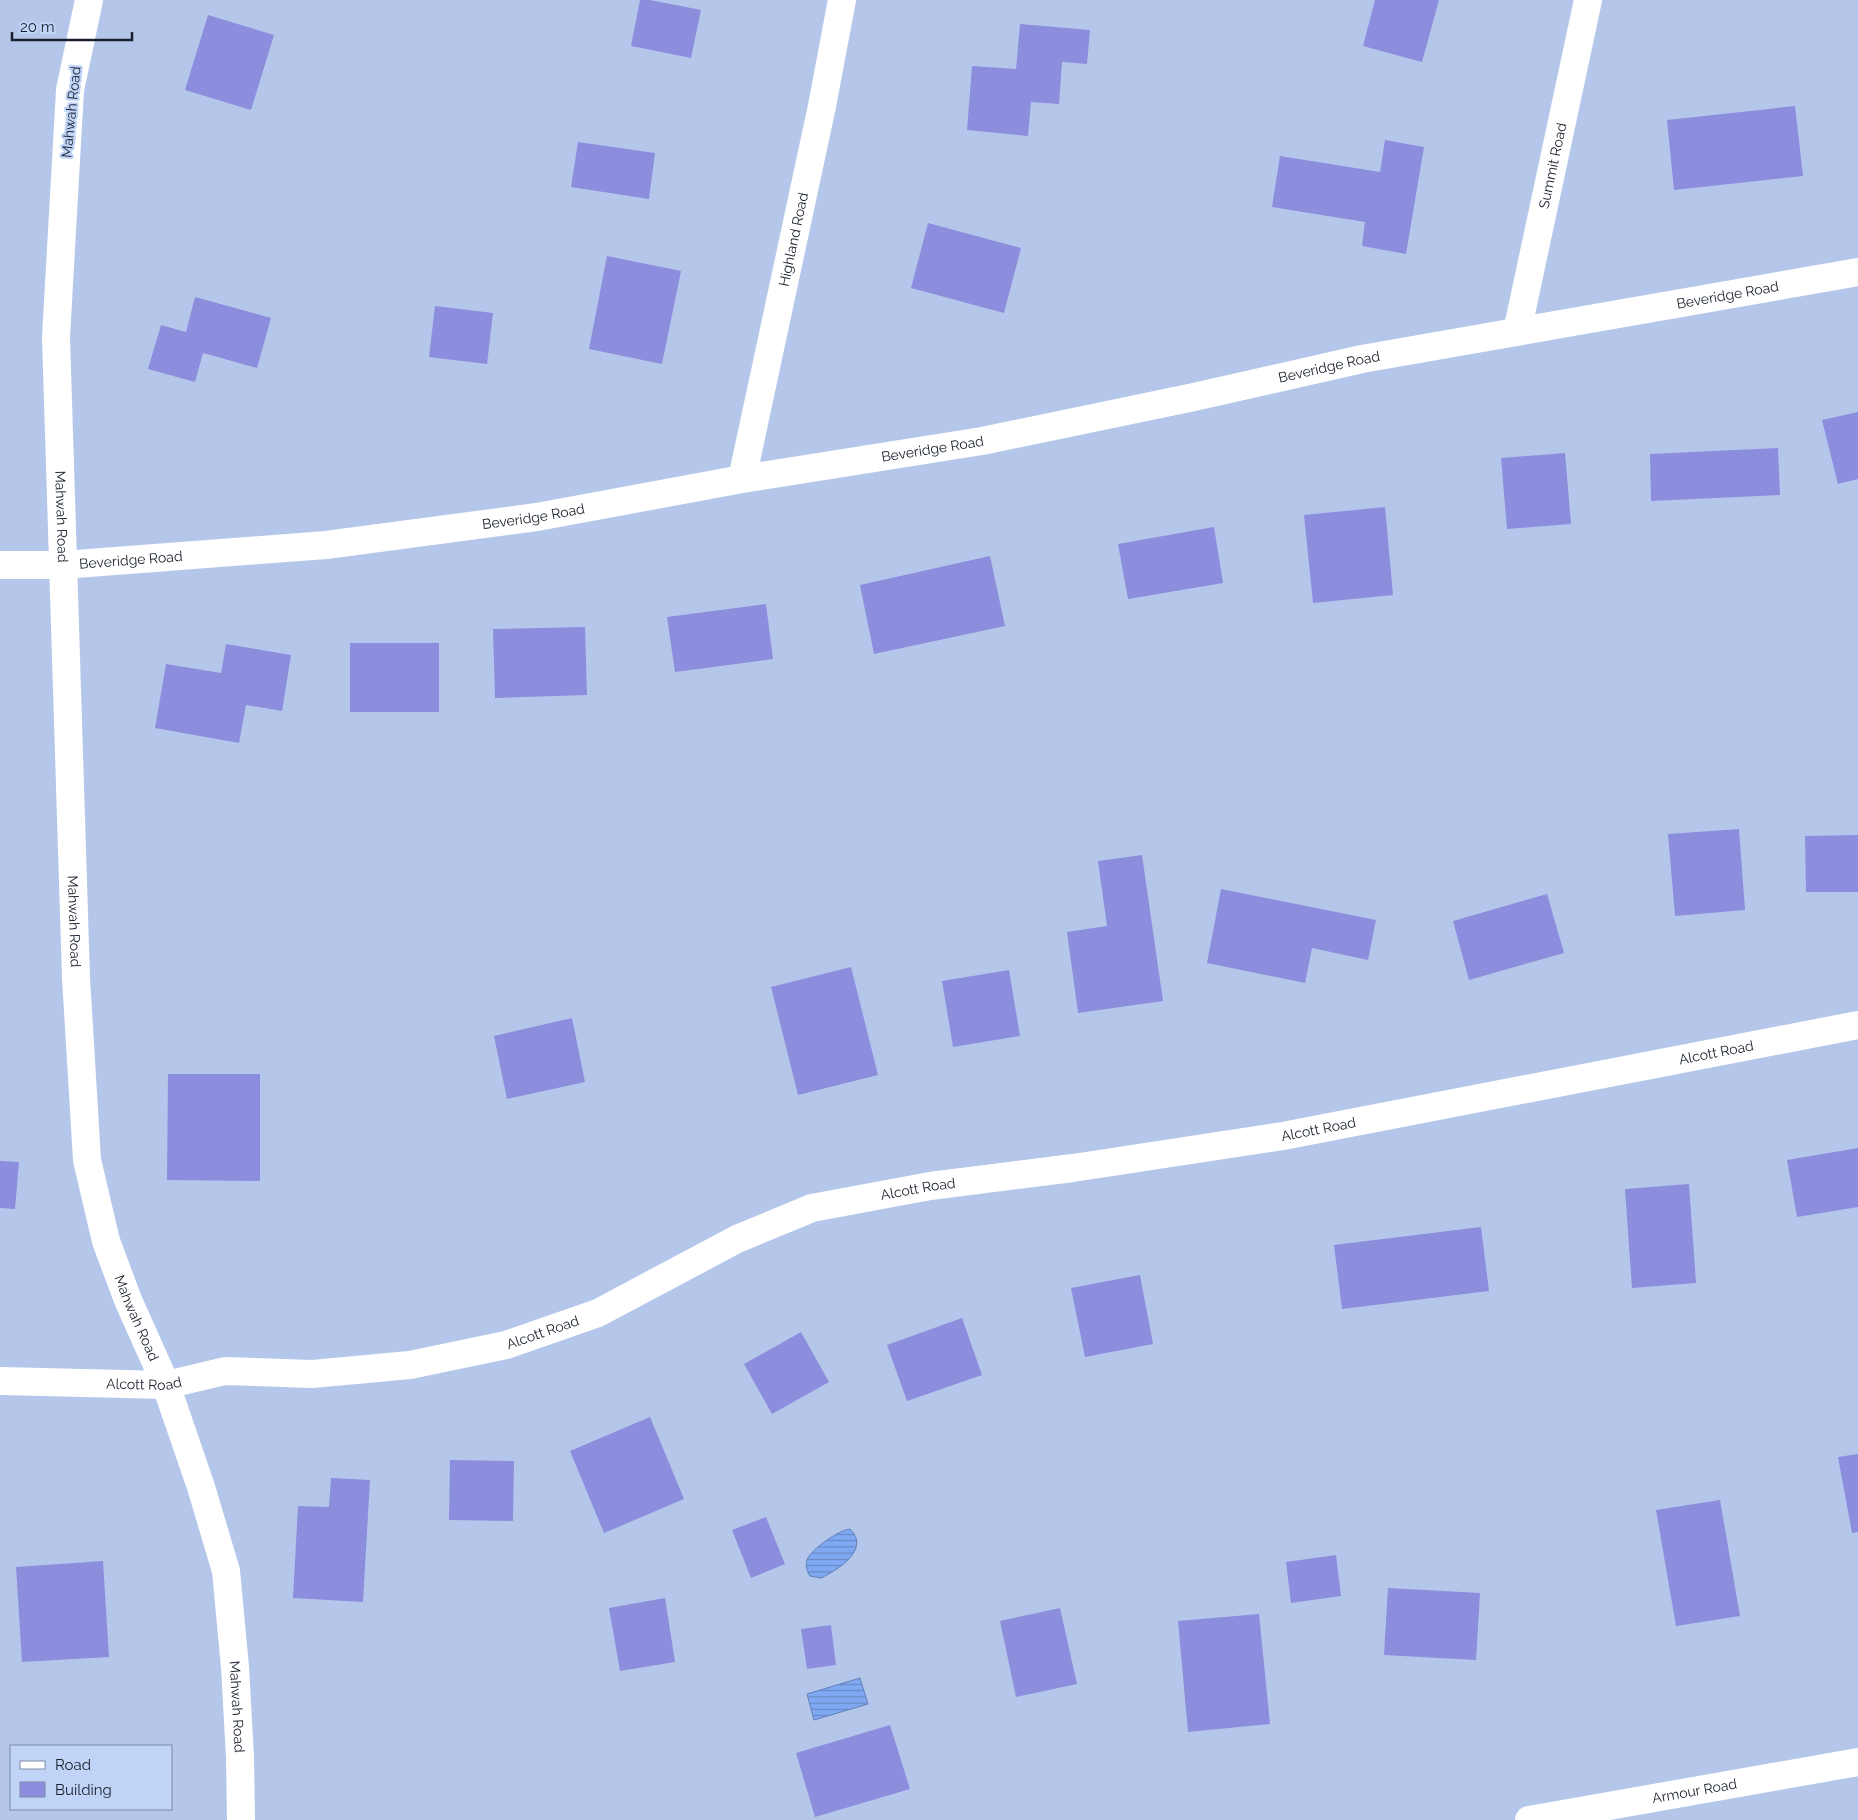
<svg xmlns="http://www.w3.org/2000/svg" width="1858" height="1820" font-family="Raleway,sans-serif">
<defs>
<pattern id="water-rules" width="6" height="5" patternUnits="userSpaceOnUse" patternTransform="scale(1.25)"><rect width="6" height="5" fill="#80a9f3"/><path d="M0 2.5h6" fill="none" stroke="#6889c5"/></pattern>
</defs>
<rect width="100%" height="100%" fill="#b4c7ea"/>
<g fill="url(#water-rules)" stroke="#6180b8">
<path d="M 850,1529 C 871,1549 838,1570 821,1578 L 810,1576 C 807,1571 805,1566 807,1560 C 811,1549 839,1530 850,1529 Z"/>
<polygon points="860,1678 868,1704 814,1720 807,1694"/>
</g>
<g fill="#8c8ddd">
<polygon points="640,0 650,0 701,10 691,58 631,46"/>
<polygon points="1375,0 1439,0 1422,62 1363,46"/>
<polygon points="208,15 274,35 251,110 185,90"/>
<polygon points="1020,24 1090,30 1087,64 1062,62 1059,104 1031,102 1028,136 967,130 972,66 1016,69"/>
<polygon points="1795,106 1803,176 1674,190 1667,120"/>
<polygon points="1385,140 1424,147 1406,254 1362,246 1365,222 1272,207 1280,156 1380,172"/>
<polygon points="578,142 655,153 649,199 571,187"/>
<polygon points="928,223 1021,248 1004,313 911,288"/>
<polygon points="607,256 681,271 662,364 589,349"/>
<polygon points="195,297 271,318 257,368 203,353 195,382 148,369 161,325 186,332"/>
<polygon points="435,306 493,313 487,364 429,357"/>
<polygon points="1858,412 1858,479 1838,484 1822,420"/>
<polygon points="1778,448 1780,495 1651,501 1650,454"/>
<polygon points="1565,453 1571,524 1507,529 1501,458"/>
<polygon points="1385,507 1393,595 1313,603 1304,515"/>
<polygon points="1214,527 1223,583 1128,599 1118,544"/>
<polygon points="990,556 1005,626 874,654 860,585"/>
<polygon points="766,604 773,659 675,672 667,617"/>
<polygon points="585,627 587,695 495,698 493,629"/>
<rect x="350" y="643" width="89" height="69"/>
<polygon points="226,644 291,655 282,711 246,705 239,743 155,728 166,664 221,673"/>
<polygon points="1739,829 1745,910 1675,916 1668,834"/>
<polygon points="1858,835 1858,892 1806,892 1805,836"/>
<polygon points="1142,855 1163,1001 1078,1013 1067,932 1107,926 1098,861"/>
<polygon points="1221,889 1376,920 1368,960 1312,948 1305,983 1207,963"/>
<polygon points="1547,894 1564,953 1469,980 1453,921"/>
<polygon points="851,967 878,1075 798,1095 771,987"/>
<polygon points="1009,970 1020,1036 953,1047 942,981"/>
<polygon points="572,1018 585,1082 507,1099 494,1036"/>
<polygon points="168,1074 260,1074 260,1181 167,1180"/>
<polygon points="1858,1148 1858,1207 1797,1217 1787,1160"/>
<polygon points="0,1161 19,1162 15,1209 0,1208"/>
<polygon points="1689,1184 1696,1283 1632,1288 1625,1189"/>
<polygon points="1481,1227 1489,1291 1342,1309 1334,1245"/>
<polygon points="1140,1275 1153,1344 1085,1357 1071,1288"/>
<polygon points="962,1318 982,1375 907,1401 887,1345"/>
<polygon points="801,1332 829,1382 772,1414 744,1364"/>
<polygon points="650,1417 684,1499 604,1533 570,1451"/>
<polygon points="1858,1454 1858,1532 1852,1533 1838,1457"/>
<polygon points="450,1460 514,1461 513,1521 449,1520"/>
<polygon points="331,1478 370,1480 363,1602 293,1598 298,1506 329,1507"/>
<polygon points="1720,1500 1740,1616 1676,1626 1656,1510"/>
<polygon points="766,1517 785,1564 751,1578 732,1530"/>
<polygon points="1336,1555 1341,1596 1291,1603 1286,1562"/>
<polygon points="103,1561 109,1657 22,1662 16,1567"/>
<polygon points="1388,1588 1480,1593 1476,1660 1384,1655"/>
<polygon points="665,1598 675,1662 620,1671 609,1608"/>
<polygon points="1060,1608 1077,1684 1016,1697 1000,1621"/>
<polygon points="1259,1614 1270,1724 1188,1732 1178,1621"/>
<polygon points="831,1625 836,1665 807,1669 801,1629"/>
<polygon points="890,1725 910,1789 815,1817 796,1753"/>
</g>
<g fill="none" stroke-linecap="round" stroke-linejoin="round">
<g stroke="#fff" stroke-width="28">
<path id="s1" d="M 89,0 L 70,90 L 56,337 L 76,978 L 87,1160 L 106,1241 L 128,1300 L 166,1385 L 201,1487 L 226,1571 L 235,1667 L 240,1757 L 241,1820"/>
<path id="s2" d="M 1517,332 L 1588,0"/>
<path id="s3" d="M 742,479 L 822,106 L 842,0"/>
<path id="s4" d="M 0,565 L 63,565 L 326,545 L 537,517 L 742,479 L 982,441 L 1194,397 L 1362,359 L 1858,272"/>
<path id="s5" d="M 0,1381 L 166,1385 L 225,1371 L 312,1374 L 410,1365 L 506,1345 L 598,1313 L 737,1239 L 812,1208 L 930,1186 L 1073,1168 L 1283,1136 L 1858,1025"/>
<path id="s6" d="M 1529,1820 L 1858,1762"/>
</g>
</g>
<g text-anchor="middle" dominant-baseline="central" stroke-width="4.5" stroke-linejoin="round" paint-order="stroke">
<g font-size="14" fill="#19202d" stroke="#c0d4f7">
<text transform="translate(71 112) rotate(-84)">Mahwah Road</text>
<text stroke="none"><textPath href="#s2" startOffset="170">Summit Road</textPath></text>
<text stroke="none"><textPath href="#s3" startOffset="245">Highland Road</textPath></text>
<text stroke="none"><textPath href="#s4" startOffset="1751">Beveridge Road</textPath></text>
<text stroke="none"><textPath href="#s4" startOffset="1346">Beveridge Road</textPath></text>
<text stroke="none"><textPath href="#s4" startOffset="941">Beveridge Road</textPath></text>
<text stroke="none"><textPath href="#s1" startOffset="519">Mahwah Road</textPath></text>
<text stroke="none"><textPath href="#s4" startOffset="536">Beveridge Road</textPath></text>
<text stroke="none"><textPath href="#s4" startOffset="131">Beveridge Road</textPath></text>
<text stroke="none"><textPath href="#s1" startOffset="924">Mahwah Road</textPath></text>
<text stroke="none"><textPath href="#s5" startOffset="1764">Alcott Road</textPath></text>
<text stroke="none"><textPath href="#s5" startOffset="1359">Alcott Road</textPath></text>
<text stroke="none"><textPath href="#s5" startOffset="954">Alcott Road</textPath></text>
<text stroke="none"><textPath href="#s1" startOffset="1329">Mahwah Road</textPath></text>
<text stroke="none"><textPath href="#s5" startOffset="549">Alcott Road</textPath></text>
<text stroke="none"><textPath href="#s5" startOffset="144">Alcott Road</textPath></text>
<text stroke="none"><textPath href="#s1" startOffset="1734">Mahwah Road</textPath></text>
<text stroke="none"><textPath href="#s6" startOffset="168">Armour Road</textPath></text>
</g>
</g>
<rect x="10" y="1745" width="162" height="65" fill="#c0d4f7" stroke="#7d8ca6"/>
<rect x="20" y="1761" width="25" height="8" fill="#ffffff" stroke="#7d8ca6"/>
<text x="55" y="1770" font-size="15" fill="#19202d">Road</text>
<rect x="20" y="1782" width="25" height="15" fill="#8c8ddd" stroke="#7d8ca6"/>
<text x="55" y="1795" font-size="15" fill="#19202d">Building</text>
<path d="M12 32v8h120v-8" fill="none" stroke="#19202d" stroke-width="2.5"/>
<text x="20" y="32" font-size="15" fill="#19202d" stroke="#c0d4f7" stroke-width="4" paint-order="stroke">20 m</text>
</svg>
